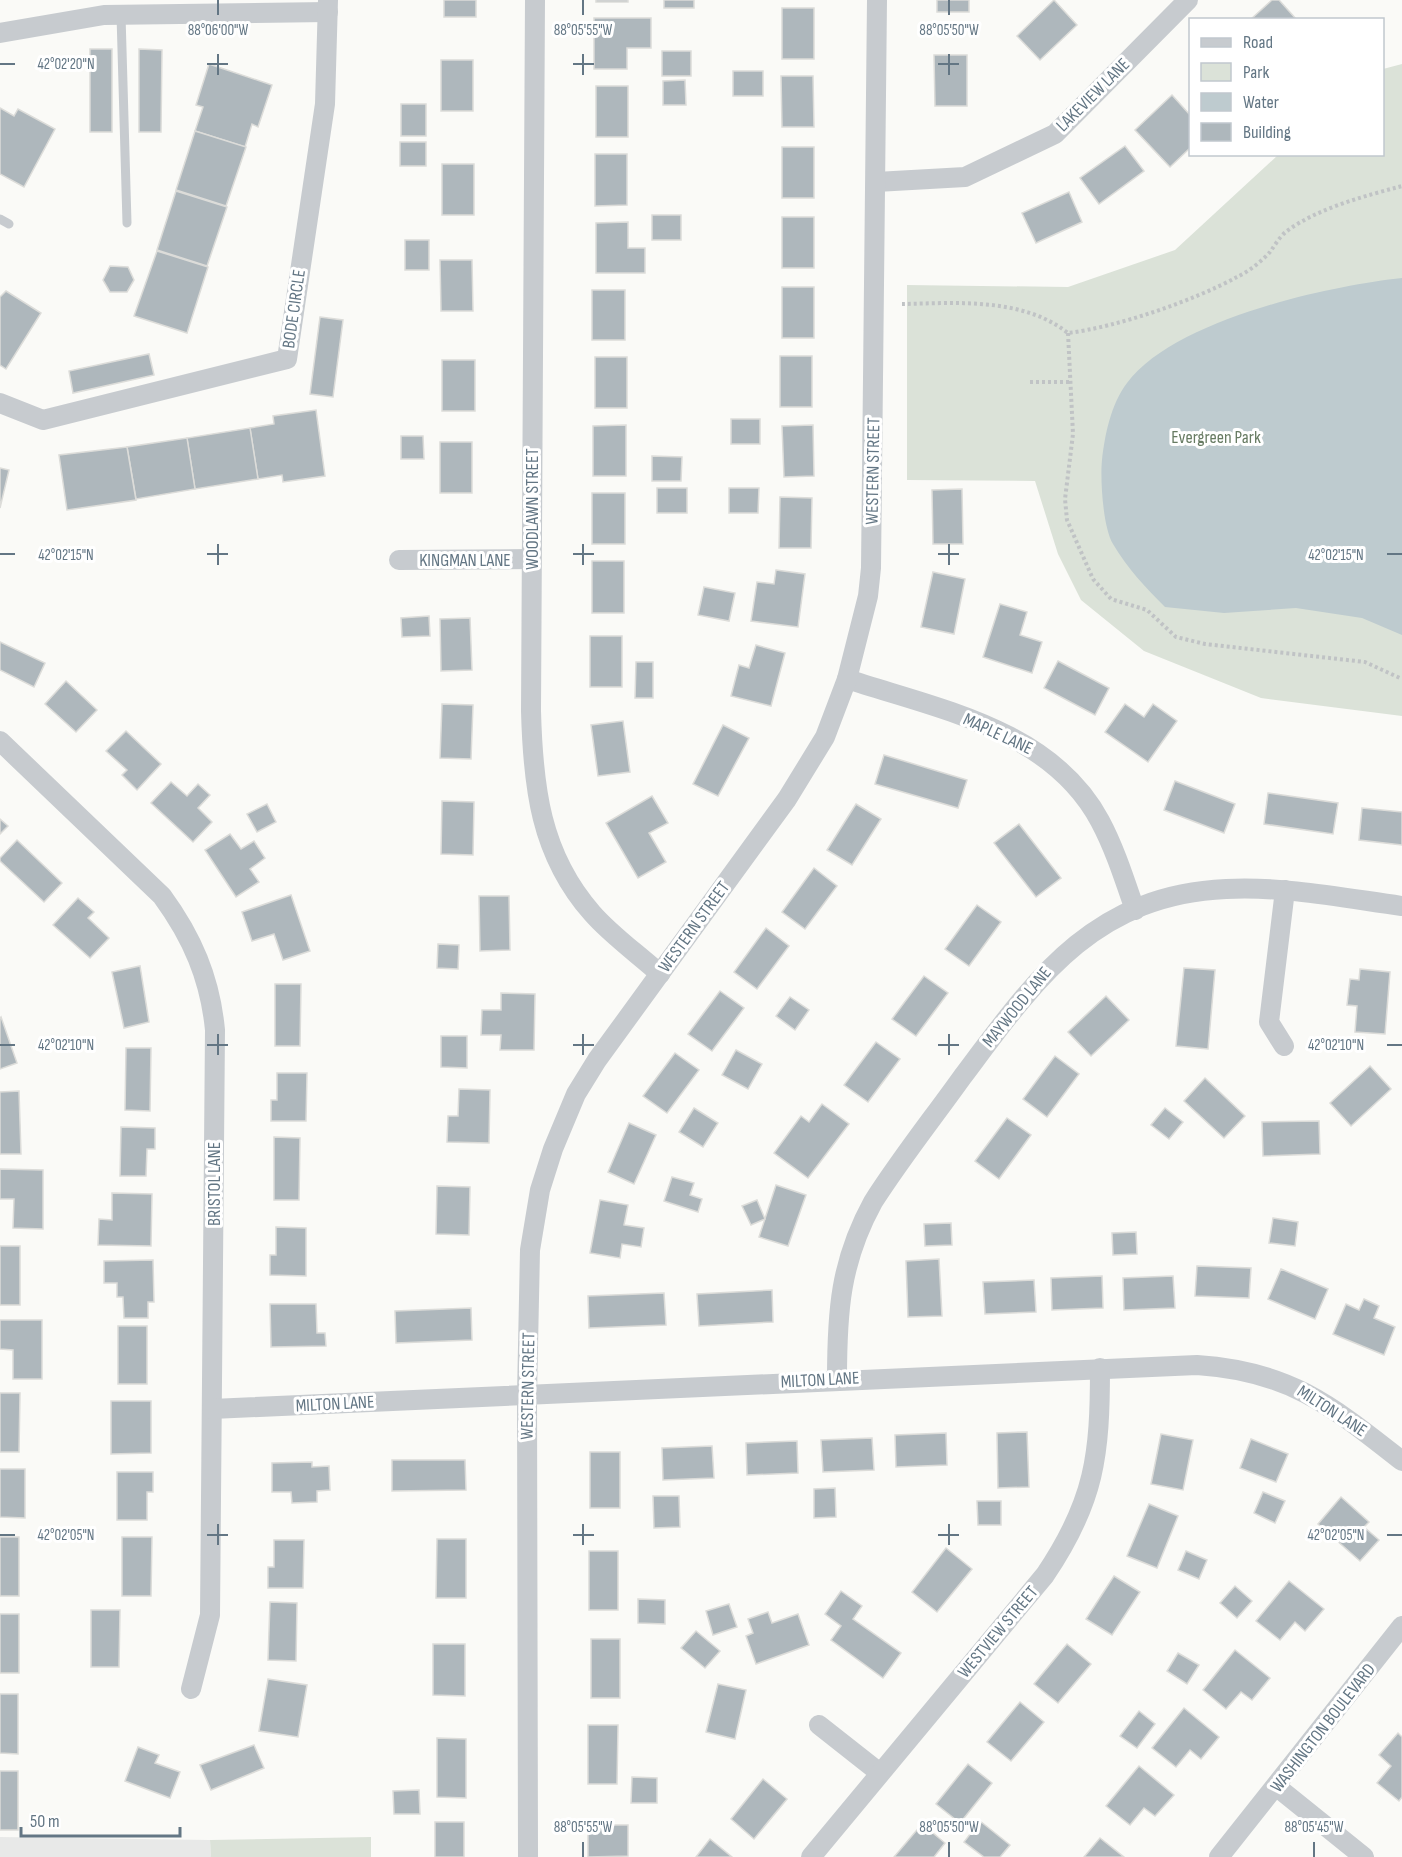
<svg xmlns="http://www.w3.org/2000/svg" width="1402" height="1857" font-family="'Sofia Sans Condensed',sans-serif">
<rect width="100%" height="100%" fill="#fafaf7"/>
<polygon fill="#e8e9e8" points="0,1837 210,1840 211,1857 0,1857"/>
<g fill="#dbe2d8">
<polygon points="1402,64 1402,716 1261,698 1144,651 1081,600 1058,554 1035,481 907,480 907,285 1068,287 1175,250 1278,155 1382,154 1383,69"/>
<polygon points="371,1837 371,1857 211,1857 210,1840"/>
</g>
<path fill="#becbcf" d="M 1402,278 L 1402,635 L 1362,618 L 1296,608 L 1224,613 L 1165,607 C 1146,588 1127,568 1113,544 C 1103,528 1100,479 1102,460 C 1105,434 1111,404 1127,383 C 1174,320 1327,286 1402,278 Z"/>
<g fill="#aeb7bc" stroke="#dcdcd9" stroke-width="1.5">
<rect x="444" y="0" width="32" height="17"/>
<rect x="596" y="0" width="32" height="2"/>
<rect x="664" y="0" width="30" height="8"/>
<rect x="937" y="0" width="32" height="12"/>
<polygon points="1054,0 1077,25 1040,60 1017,36"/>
<polygon points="1272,0 1279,0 1297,20 1250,20"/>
<rect x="782" y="8" width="32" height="51"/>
<polygon points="594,18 651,18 651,48 627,48 627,69 594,69"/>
<rect x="90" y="49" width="22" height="83"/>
<polygon points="139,49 162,50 161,132 139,132"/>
<rect x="662" y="51" width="29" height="25"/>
<polygon points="934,55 967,55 967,106 935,106"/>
<rect x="441" y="60" width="32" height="51"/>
<polygon points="209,64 272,85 258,127 252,124 245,147 195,131 203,107 196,105"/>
<rect x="733" y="71" width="30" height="25"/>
<polygon points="781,76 813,76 814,127 782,127"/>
<polygon points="685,80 686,105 663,105 663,81"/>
<rect x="596" y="86" width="32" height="51"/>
<polygon points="1172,95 1190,115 1190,148 1170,167 1135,130"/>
<rect x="401" y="104" width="25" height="32"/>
<polygon points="0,108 14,116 18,109 55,129 24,187 0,174"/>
<polygon points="195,131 246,147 226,206 176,190"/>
<rect x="400" y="142" width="26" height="24"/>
<polygon points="1125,146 1144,171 1099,204 1080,178"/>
<rect x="782" y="147" width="32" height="51"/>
<polygon points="595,154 627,154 627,205 595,206"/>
<rect x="442" y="164" width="32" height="51"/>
<polygon points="176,191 227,207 207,266 157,250"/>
<polygon points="1069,192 1082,222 1036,243 1022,213"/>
<rect x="652" y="215" width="29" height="25"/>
<rect x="782" y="217" width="32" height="51"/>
<polygon points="628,222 628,248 645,248 645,273 596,273 596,223"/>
<rect x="405" y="240" width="24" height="30"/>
<polygon points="157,251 208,267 187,333 134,316"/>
<polygon points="440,260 472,260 473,311 441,311"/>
<polygon points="110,266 128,267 134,280 127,292 110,292 103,280"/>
<rect x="782" y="287" width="32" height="51"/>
<rect x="592" y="290" width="33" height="50"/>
<polygon points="6,291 41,313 6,369 0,365 0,297"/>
<polygon points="320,317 343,320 333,397 310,394"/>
<polygon points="149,354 154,375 73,393 69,371"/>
<rect x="780" y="356" width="32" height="51"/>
<rect x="595" y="357" width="32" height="51"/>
<rect x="442" y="360" width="33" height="51"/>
<polygon points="316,410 325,476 283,482 282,475 258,479 250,428 274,424 273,416"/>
<rect x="731" y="419" width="29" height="25"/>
<polygon points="626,425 626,476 593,476 593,426"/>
<polygon points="813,425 814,476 784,477 782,426"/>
<polygon points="250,428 258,479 195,489 187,438"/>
<polygon points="401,436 423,436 424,459 401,459"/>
<polygon points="187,438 195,489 136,499 127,447"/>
<rect x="440" y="442" width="32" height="51"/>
<polygon points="127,447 136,500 67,510 59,455"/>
<polygon points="652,456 682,457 681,481 652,481"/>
<polygon points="0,468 9,470 0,508"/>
<rect x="657" y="488" width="30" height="25"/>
<polygon points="729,488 759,488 758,513 729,513"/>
<polygon points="962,489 963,544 933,544 932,490"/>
<rect x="592" y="493" width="33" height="51"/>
<polygon points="780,497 812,498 811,548 779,548"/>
<rect x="592" y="561" width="32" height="52"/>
<polygon points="776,570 805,574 798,627 751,621 757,582 774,584"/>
<polygon points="933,572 965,579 954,634 921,627"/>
<polygon points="704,587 735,593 729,621 698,615"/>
<polygon points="1000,604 1027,612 1020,635 1042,642 1032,673 983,657"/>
<polygon points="429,616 430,636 402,637 401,618"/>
<polygon points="470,618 472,670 441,671 440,619"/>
<rect x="590" y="636" width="32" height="51"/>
<polygon points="0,642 45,663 34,687 0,670"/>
<polygon points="756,645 785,653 771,706 731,696 739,665 749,668"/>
<polygon points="1058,661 1109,688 1095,715 1044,688"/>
<polygon points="636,662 653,662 653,698 635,698"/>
<polygon points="66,681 97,710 76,732 45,704"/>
<polygon points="442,704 473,705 471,759 440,758"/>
<polygon points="1125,704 1144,717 1153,704 1177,721 1148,762 1105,732"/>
<polygon points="623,721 630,772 598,776 591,725"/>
<polygon points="723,725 749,738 718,796 693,784"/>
<polygon points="126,731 161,764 137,790 122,775 127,770 106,751"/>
<polygon points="884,755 967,780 958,808 875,784"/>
<polygon points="1175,781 1235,804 1224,833 1164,810"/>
<polygon points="171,782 187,796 198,784 210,795 198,808 212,822 193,842 151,803"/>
<polygon points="1268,793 1338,803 1333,834 1264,824"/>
<polygon points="652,796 668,823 649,833 666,862 638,878 606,823"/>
<polygon points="442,801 474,802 473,855 441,854"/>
<polygon points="267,804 276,822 257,832 247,814"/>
<polygon points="856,804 881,819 852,865 827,850"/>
<polygon points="1362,808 1402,812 1402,845 1359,840"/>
<polygon points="0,819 8,826 0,834"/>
<polygon points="1019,824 1061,878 1036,897 994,843"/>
<polygon points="230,834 241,849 254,841 265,858 250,869 259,882 236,897 205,850"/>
<polygon points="17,840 62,883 44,902 0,861 0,858"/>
<polygon points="814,868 837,886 805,929 782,912"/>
<polygon points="291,895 310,951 283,960 274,934 252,941 242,912"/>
<polygon points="479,896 509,896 510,950 480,951"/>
<polygon points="78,898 94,912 88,918 109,938 90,958 53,925"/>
<polygon points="977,905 1001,922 969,966 945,949"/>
<polygon points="766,928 789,946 757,989 734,972"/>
<polygon points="438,944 459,945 458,969 437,968"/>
<polygon points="140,966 149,1022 124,1028 112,972"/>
<polygon points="1184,968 1215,970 1208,1049 1176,1046"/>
<polygon points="1360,969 1390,972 1385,1034 1355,1032 1357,1006 1347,1005 1350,979 1359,980"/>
<polygon points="924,976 948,993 916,1036 892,1019"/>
<polygon points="275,984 301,984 300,1046 275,1046"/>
<polygon points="720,991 744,1008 712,1051 688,1034"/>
<polygon points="501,993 535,994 534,1050 500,1050 501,1035 481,1035 482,1010 501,1010"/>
<polygon points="1106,996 1129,1020 1091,1056 1068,1032"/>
<polygon points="790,997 809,1010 795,1030 776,1016"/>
<polygon points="1,1017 17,1063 0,1069 0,1018"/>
<polygon points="441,1036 467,1036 467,1068 441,1067"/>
<polygon points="876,1042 900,1059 868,1102 844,1085"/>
<polygon points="126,1048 151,1048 150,1111 125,1110"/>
<polygon points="736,1050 762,1064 748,1089 722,1075"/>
<polygon points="675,1053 699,1070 667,1113 643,1096"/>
<polygon points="1055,1056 1079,1074 1047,1117 1023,1099"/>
<polygon points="1370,1066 1391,1089 1351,1126 1330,1103"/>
<polygon points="277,1073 307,1073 306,1121 271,1121 271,1100 277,1100"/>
<polygon points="1205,1078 1245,1116 1224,1138 1184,1101"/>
<polygon points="459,1089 490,1090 489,1143 447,1142 448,1116 458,1116"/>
<polygon points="19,1091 21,1154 0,1154 0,1092"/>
<polygon points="822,1104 849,1124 808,1178 774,1153 801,1116 809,1122"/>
<polygon points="694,1108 718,1123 703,1147 679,1132"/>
<polygon points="1165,1108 1183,1122 1169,1139 1151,1125"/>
<polygon points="1007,1118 1031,1135 999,1179 975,1161"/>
<polygon points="1319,1121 1320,1154 1263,1156 1262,1122"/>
<polygon points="629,1123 656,1135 634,1184 608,1172"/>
<polygon points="121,1127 155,1128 155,1149 147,1149 146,1176 120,1176"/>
<polygon points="274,1137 300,1138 299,1200 274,1200"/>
<polygon points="0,1169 43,1170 43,1229 13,1228 14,1199 0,1199"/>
<polygon points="672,1177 694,1183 690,1195 702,1199 698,1212 664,1201"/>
<polygon points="776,1185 806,1195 788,1246 759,1237"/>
<polygon points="437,1186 470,1187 469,1235 436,1234"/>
<polygon points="112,1193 152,1194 151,1246 98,1245 99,1219 112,1220"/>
<polygon points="600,1200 628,1205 624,1225 644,1228 641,1247 622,1244 620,1258 590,1253"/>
<polygon points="757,1200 765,1219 751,1225 742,1206"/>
<polygon points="1273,1218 1298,1222 1295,1246 1269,1243"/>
<polygon points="951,1223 952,1245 925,1246 924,1224"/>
<polygon points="276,1227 306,1228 306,1276 270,1275 270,1255 276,1255"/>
<polygon points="1136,1232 1137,1254 1113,1255 1112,1233"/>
<rect x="0" y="1246" width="20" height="59"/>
<polygon points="939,1259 942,1316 908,1317 906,1261"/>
<polygon points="153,1260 154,1302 148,1302 148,1318 124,1318 123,1297 117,1297 117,1283 104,1283 104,1261"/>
<polygon points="1197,1266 1251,1268 1249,1298 1195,1296"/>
<polygon points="1281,1269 1328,1289 1315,1319 1268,1299"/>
<polygon points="1102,1276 1103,1308 1052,1310 1051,1278"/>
<polygon points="1173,1276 1175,1308 1124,1310 1123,1278"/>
<polygon points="1034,1280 1036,1312 985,1314 983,1282"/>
<polygon points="772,1290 773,1322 699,1326 697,1294"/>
<polygon points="664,1293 666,1325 589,1328 588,1296"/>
<polygon points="1364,1299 1379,1306 1374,1318 1395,1327 1384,1355 1333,1334 1346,1304 1359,1310"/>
<polygon points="270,1304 316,1304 317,1333 325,1333 326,1346 271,1347"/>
<polygon points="471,1308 472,1340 396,1343 395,1311"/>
<polygon points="0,1320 42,1320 42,1379 13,1379 13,1350 0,1349"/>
<rect x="118" y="1326" width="29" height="58"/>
<polygon points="0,1393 20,1393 19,1452 0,1452"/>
<polygon points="111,1401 151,1401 151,1453 111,1454"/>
<polygon points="1027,1432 1029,1487 998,1488 997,1433"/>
<polygon points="946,1433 947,1465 896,1467 895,1435"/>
<polygon points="1161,1434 1193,1440 1183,1490 1151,1484"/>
<polygon points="872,1438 874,1470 823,1472 821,1440"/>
<polygon points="1251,1439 1288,1454 1276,1482 1240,1468"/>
<polygon points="797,1441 798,1473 747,1475 746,1443"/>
<polygon points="712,1446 714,1478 663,1480 662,1448"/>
<rect x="590" y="1452" width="30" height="56"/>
<polygon points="392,1460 465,1460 466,1490 392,1491"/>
<polygon points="312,1462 312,1467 329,1466 330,1490 317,1491 317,1502 292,1503 291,1492 272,1492 272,1463"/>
<polygon points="0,1469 25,1469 25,1518 0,1517"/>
<polygon points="117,1472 153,1472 153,1492 147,1492 147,1520 117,1520"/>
<polygon points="835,1488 836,1517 814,1518 814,1489"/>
<polygon points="1263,1492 1285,1501 1275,1523 1254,1513"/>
<polygon points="653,1496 679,1496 680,1527 654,1528"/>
<polygon points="1341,1497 1369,1522 1364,1527 1379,1540 1360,1561 1318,1524"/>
<polygon points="977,1501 1001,1501 1001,1525 978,1525"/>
<polygon points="1149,1504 1178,1516 1157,1568 1127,1556"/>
<rect x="0" y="1537" width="19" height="59"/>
<polygon points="122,1537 152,1537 151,1596 122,1596"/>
<polygon points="437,1539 466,1539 466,1598 436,1598"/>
<polygon points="274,1540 304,1540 303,1588 268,1588 268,1567 274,1567"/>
<polygon points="946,1548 972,1569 937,1612 912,1592"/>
<rect x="589" y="1551" width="29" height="59"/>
<polygon points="1186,1551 1207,1560 1199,1579 1178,1570"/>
<polygon points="1114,1576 1140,1592 1112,1635 1086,1619"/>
<polygon points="1289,1581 1324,1609 1305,1631 1295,1622 1280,1640 1256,1621"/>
<polygon points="1235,1586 1252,1601 1237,1618 1220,1603"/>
<polygon points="841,1591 862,1606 853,1619 901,1653 883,1678 831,1640 841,1626 825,1614"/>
<polygon points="638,1599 665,1600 665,1624 638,1623"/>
<polygon points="270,1602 297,1603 296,1661 268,1660"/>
<polygon points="729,1604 737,1627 713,1635 706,1611"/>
<polygon points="91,1610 120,1610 119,1667 91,1667"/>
<polygon points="768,1612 772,1623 798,1614 809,1645 756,1664 746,1636 753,1633 748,1619"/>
<rect x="0" y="1614" width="19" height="59"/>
<polygon points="696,1631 720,1651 705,1668 681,1648"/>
<rect x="591" y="1639" width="29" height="59"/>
<polygon points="433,1644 465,1644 465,1696 433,1695"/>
<polygon points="1067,1644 1091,1664 1058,1703 1034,1684"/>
<polygon points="1235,1650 1270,1678 1252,1700 1241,1692 1226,1709 1203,1690"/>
<polygon points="1178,1653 1199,1665 1187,1684 1167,1671"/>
<polygon points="268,1679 307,1685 298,1737 259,1731"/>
<polygon points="718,1684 746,1690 735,1739 706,1732"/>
<polygon points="0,1694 18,1694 18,1754 0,1753"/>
<polygon points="1020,1702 1044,1722 1011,1761 987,1742"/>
<polygon points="1184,1708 1219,1737 1201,1759 1190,1750 1176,1767 1152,1748"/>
<polygon points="1139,1711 1155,1724 1137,1748 1120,1736"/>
<polygon points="588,1725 618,1725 617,1784 588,1784"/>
<polygon points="1398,1733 1402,1737 1402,1797 1399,1801 1377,1783 1391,1766 1379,1755"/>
<polygon points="437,1738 466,1739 466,1798 437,1797"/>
<polygon points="254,1745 264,1768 211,1790 200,1765"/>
<polygon points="138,1747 159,1755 155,1763 180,1772 170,1798 125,1781"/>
<polygon points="968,1764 992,1783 960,1823 936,1804"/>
<polygon points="1139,1766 1174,1795 1155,1816 1144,1808 1130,1825 1106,1806"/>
<rect x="0" y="1771" width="18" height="59"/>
<polygon points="632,1777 657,1778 657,1803 631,1803"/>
<polygon points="763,1779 787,1799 754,1839 731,1819"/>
<polygon points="419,1790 420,1814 394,1814 393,1791"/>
<polygon points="980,1821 1010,1845 1000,1857 984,1857 964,1842"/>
<rect x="435" y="1822" width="29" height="35"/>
<polygon points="922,1824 945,1843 934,1857 894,1857"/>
<polygon points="588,1825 628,1825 628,1856 588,1857"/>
<polygon points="1100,1838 1124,1857 1084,1857"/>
<polygon points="710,1839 732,1857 696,1857"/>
</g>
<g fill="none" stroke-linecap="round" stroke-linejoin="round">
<g stroke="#c0c3c5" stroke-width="4" stroke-dasharray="3 3" stroke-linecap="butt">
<path d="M 902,304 C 957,303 1022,297 1068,333 C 1117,327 1193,301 1237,277 C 1248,272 1262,261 1270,252 C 1275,245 1280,236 1287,231 C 1318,208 1365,196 1402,186"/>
<polyline points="1068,333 1073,434 1065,499 1067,520 1093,579 1111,599 1147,610 1176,637 1205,644 1365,662 1402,679"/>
<polyline points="1030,382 1070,382"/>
</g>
<g stroke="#c7cbcf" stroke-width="9">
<polyline points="121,15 127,223"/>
<polyline points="0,219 9,224"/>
</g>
<g stroke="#c7cbcf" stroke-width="20">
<path d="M 535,0 L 531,711 C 533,786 540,854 592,913 C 611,935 638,954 660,974"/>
<polyline points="0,33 104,15 328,12"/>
<polyline points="876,182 965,177 1055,134 1188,0"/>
<polyline points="0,403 43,420 287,359 325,104 328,0"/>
<polyline points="399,560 531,559"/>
<path d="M 847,679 C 938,709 1051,729 1100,821 C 1115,849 1125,881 1135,910"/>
<path d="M 0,741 L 162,896 C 192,937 210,978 215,1030 L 210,1615 L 191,1689"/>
<polyline points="1284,1046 1269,1022 1285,890"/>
<path d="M 837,1379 C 837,1312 840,1262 873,1202 C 901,1158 933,1118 963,1076 C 1035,980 1093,895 1226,889 C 1285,886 1344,898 1402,906"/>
<path d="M 212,1409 L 1197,1365 C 1290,1371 1332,1406 1402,1461"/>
<polyline points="819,1725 880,1773"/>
<polyline points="1277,1787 1364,1857"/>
<polyline points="528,1857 527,1395 530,1250 540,1190 553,1149 576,1094 597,1060 787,799 825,737 847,679 868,596 871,568 877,0"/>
<path d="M 811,1857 L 1045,1575 C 1095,1501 1100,1455 1100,1368"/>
<polyline points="1219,1857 1402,1626"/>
</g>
</g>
<path fill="none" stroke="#637684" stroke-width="2" d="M 218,0 L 218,15M 583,0 L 583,15M 949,0 L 949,15M 218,54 L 218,75M 583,54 L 583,75M 949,54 L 949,75M 0,64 L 15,64M 207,64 L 228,64M 573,64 L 594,64M 938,64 L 959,64M 218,544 L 218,565M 583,544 L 583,565M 949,544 L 949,565M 0,554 L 15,554M 207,554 L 228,554M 573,554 L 594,554M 938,554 L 959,554M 1387,554 L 1402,554M 218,1034 L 218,1055M 583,1034 L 583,1055M 949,1034 L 949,1055M 0,1045 L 15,1045M 207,1045 L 228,1045M 573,1045 L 594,1045M 938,1045 L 959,1045M 1387,1045 L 1402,1045M 218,1524 L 218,1545M 583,1524 L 583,1545M 949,1524 L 949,1545M 0,1535 L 15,1535M 207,1535 L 228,1535M 573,1535 L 594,1535M 938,1535 L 959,1535M 1387,1535 L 1402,1535M 583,1842 L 583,1857M 949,1842 L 949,1857M 1314,1842 L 1314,1857"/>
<g text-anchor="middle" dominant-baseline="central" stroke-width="6" stroke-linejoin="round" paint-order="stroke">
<g font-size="18" fill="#637684" stroke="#fff">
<text transform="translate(1093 95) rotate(-45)">LAKEVIEW LANE</text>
<text transform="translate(294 309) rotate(-82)">BODE CIRCLE</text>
<text transform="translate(873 471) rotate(-89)">WESTERN STREET</text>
<text transform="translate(532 509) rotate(-90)">WOODLAWN STREET</text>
<text x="465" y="560">KINGMAN LANE</text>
<text transform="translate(998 734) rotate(25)">MAPLE LANE</text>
<text transform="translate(694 927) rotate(-54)">WESTERN STREET</text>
<text transform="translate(1017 1007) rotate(-51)">MAYWOOD LANE</text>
<text transform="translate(214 1184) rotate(-90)">BRISTOL LANE</text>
<text transform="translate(820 1380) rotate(-3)">MILTON LANE</text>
<text transform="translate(528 1386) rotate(-89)">WESTERN STREET</text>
<text transform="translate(335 1404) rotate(-3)">MILTON LANE</text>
<text transform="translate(1332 1411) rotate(33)">MILTON LANE</text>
<text transform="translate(998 1632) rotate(-50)">WESTVIEW STREET</text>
<text transform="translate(1323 1728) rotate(-52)">WASHINGTON BOULEVARD</text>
</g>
<g font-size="18" fill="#677b62" stroke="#fff">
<text x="1216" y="437">Evergreen Park</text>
</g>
</g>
<g font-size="15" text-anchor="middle" fill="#637684" stroke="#fff" stroke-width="6" stroke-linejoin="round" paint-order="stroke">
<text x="218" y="35">88°06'00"W</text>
<text x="583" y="35">88°05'55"W</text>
<text x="949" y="35">88°05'50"W</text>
<text x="66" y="69">42°02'20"N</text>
<text x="66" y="560">42°02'15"N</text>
<text x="1336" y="560">42°02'15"N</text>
<text x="66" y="1050">42°02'10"N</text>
<text x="1336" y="1050">42°02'10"N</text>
<text x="66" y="1540">42°02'05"N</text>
<text x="1336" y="1540">42°02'05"N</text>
<text x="583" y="1832">88°05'55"W</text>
<text x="949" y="1832">88°05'50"W</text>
<text x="1314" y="1832">88°05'45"W</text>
</g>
<rect x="1189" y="18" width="195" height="138" fill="#ffffff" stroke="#c1c8ce" stroke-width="1.5"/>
<rect x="1201" y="38" width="30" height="9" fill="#c7cbcf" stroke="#c1c8ce" stroke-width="1.5"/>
<text x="1243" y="48" font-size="18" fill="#637684">Road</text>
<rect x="1201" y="63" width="30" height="18" fill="#dbe2d8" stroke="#c1c8ce" stroke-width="1.5"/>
<text x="1243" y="78" font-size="18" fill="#637684">Park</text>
<rect x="1201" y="93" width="30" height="18" fill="#becbcf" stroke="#c1c8ce" stroke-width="1.5"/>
<text x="1243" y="108" font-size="18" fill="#637684">Water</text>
<rect x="1201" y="123" width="30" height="18" fill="#aeb7bc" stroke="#c1c8ce" stroke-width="1.5"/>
<text x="1243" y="138" font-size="18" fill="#637684">Building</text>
<path d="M21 1827v9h159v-9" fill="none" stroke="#637684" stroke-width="3"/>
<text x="30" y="1827" font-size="18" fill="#637684" stroke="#ffffff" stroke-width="4.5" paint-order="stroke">50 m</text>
</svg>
